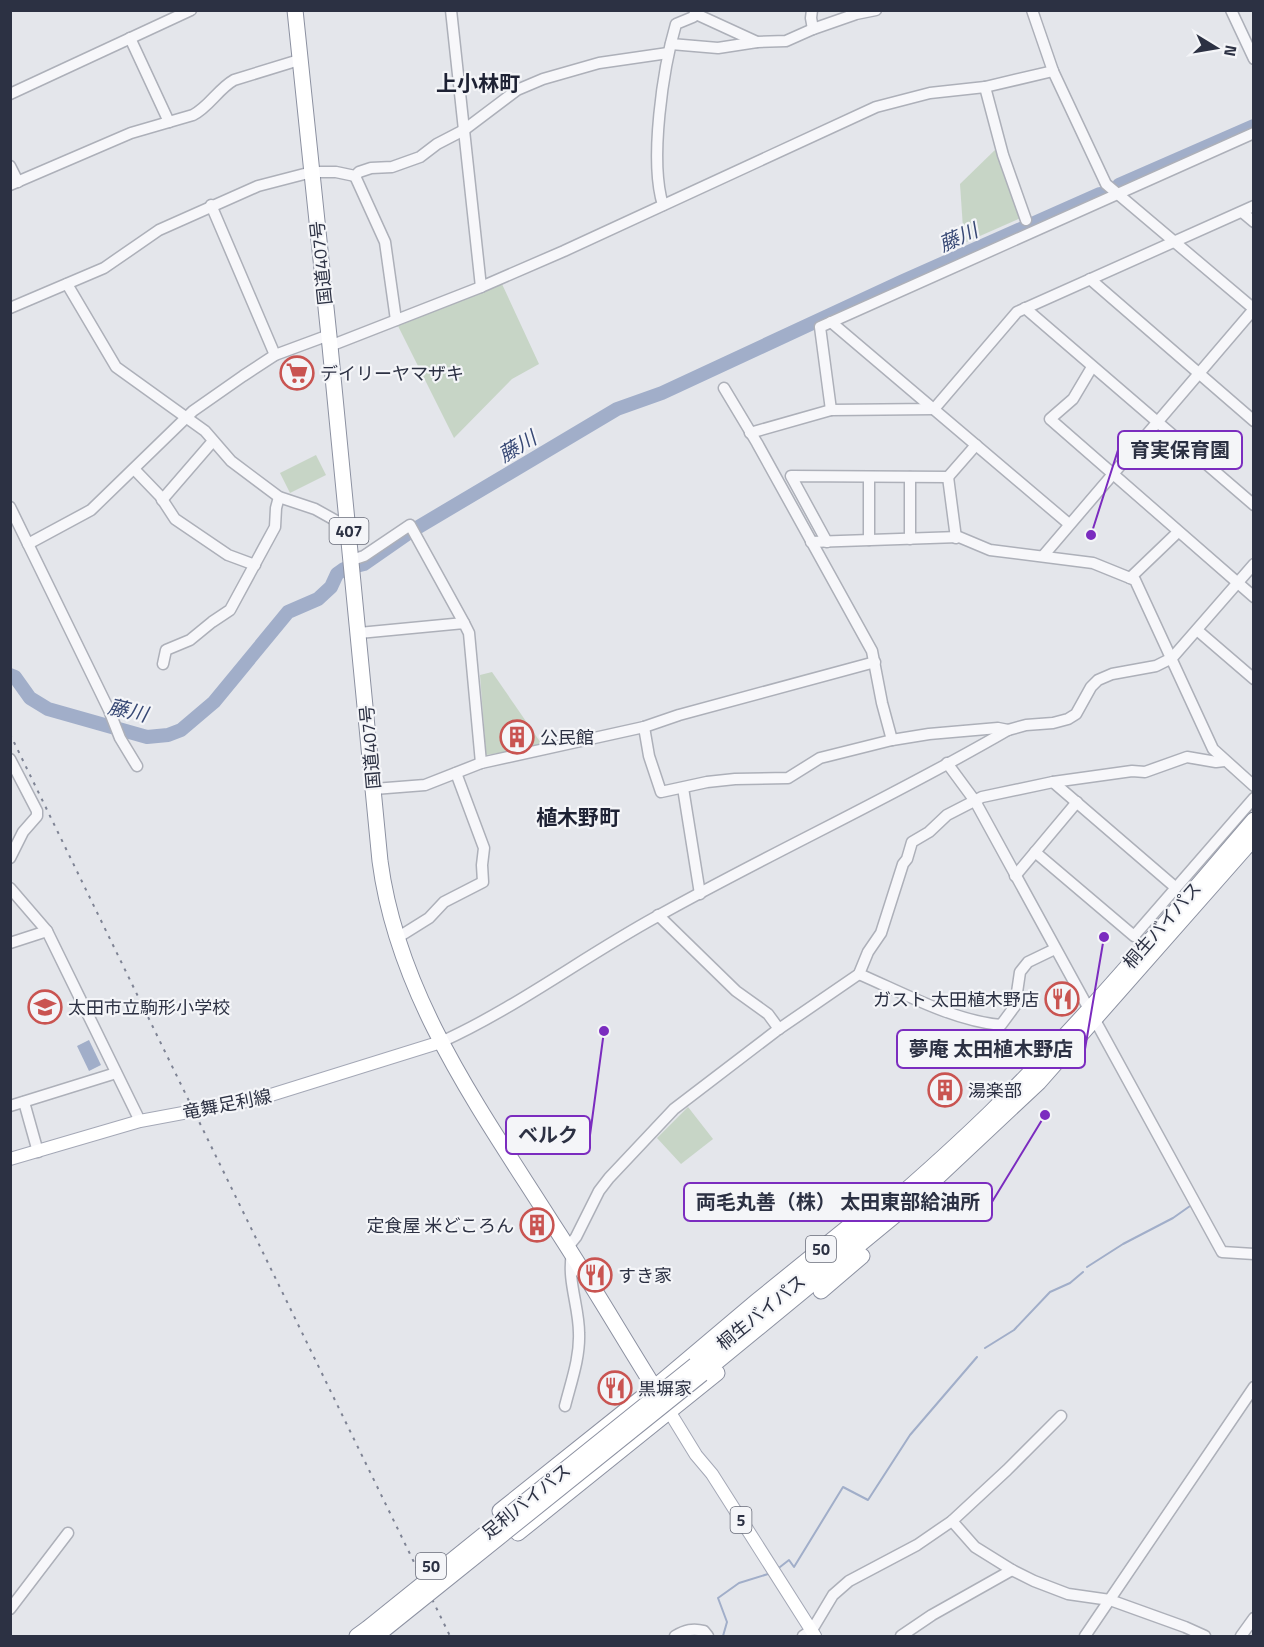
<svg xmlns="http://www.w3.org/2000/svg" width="1264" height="1647" font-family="'Titillium Web','Noto Sans JP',sans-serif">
<rect width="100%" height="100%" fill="#e4e6eb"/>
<g fill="#c7d5c6">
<polygon points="998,147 1023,217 964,243 960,184"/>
<polygon points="502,284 539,364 512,379 454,438 398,326"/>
<polygon points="316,455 326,475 290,493 280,473"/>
<polygon points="492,672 543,746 486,755 480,675"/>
<polygon points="688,1107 713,1139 681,1164 657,1138"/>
</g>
<polygon fill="#a1aec9" points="89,1040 101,1065 89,1071 77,1046"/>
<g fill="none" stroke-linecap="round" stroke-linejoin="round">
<g stroke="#a1aec9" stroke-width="2">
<polyline points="1087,1267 1123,1244 1173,1218 1190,1206"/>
<polyline points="985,1348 1014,1330 1050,1292 1070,1283 1083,1272"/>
<polyline points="780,1567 789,1560 794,1567 843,1487 868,1500 910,1435 977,1357"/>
<polyline points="723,1636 727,1622 718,1598 739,1583 768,1574"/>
</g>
<g stroke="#a1aec9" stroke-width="14">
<polyline points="1119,185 1254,126"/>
<polyline points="10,675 15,677 30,698 48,709 147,737 168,735 181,730 214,702 288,612 318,599 331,587 337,574 344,569 364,564 410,532 617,409 662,393 903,281 1100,194"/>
</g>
<g stroke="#adb0b9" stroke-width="13">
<g id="minor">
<polyline points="451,10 481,287"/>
<polyline points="812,10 811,18 813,29"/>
<polyline points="1032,10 1053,71 1106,184 1254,309"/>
<polyline points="1231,10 1254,59"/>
<polyline points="696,14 757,42 786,41 813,29 856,14 876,10"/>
<polyline points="130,38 169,122"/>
<polyline points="671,44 718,48 757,42"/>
<polyline points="985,87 1003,155 1026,220"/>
<polyline points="10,94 191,10"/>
<polyline points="10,166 18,182"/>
<polyline points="355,176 385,242 396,320"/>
<path d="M 10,185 L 131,133 L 193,115 C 209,107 218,89 234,80 L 299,60"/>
<polyline points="211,205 275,355"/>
<path d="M 663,205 C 649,161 663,68 676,24 L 693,17 L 697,10"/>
<polyline points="1242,212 1254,222"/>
<polyline points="1090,279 1254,421"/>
<polyline points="67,284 116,367 205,431 231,461 279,497 315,509 349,528"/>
<polyline points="10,308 104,268 159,230 258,186 312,172 336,172 355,176 359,172 371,168 392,167 420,157 437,144 464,130 517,90 543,79 599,63 668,53"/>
<polyline points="1025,308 1254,505"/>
<polyline points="831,322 1069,524"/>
<polyline points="330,346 481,287 564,251 876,107 930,93 985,87 1053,71"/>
<polyline points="1092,367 1073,399 1050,419 1254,597"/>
<polyline points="724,388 757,443 872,651 882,703 892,740"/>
<polyline points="831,410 820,327 1254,133"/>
<polyline points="750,433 831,410 934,409 1017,312 1254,206"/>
<polyline points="134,469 160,496 175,519 228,555 255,565"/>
<polyline points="948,477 956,538"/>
<polyline points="162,500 213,441"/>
<polyline points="10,507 109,710 120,738 137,766"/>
<polyline points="910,539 910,477"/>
<polyline points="869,540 869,477"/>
<polyline points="811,542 959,537 990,550 1093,563 1135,580 1213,749 1254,786"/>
<polyline points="827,542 791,476 948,477 976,445"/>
<polyline points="28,544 91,510 193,411 243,376 275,355 329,335"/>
<polyline points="1043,556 1254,309"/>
<polyline points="352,560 364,556 410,525 464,623"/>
<polyline points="1130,578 1178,532"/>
<polyline points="1197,630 1254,679"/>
<polyline points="359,633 464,623 469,633 481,763"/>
<polyline points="163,664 166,650 190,640 212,622 230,610 275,527 276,508 279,497"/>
<polyline points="644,727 649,756 661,792 707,782 735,779 788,778 820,758 892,740 929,734 998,728 1008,730"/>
<polyline points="10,759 37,811 37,816 23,832 10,858"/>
<polyline points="947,763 975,801 1222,1252 1254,1254"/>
<polyline points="1053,782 1175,887"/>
<polyline points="683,788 700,894"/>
<polyline points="374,789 425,785 481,763 644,727 679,715 875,662"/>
<polyline points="1035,852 1134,936 1254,798"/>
<polyline points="1015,876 1077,802"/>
<polyline points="10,888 47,931 140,1121"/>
<polyline points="658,915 736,991 768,1014 779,1029"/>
<polyline points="397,938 429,918 444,902 483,882 482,865 484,848 456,773"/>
<polyline points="10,943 47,931"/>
<path d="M 859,974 C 903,993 954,1021 1001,1025 L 1015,1006 L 1020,972 L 1028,962 L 1055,949"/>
<path d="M 441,1042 C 516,1008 583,957 656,917 C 772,852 893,797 1008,730 L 1026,725 L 1053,723 L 1068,719 L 1076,714 L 1091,687 L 1098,680 L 1112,674 L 1156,666 L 1172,658 L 1254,564"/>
<polyline points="24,1102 38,1152"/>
<polyline points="10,1106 116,1073"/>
<polyline points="568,1247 576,1237 599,1191 609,1178 674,1109 776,1031 859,974 868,952 881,933 903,864 907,859 912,842 929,832 947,815 982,797 1053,782 1132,771 1145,772 1187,757 1216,762 1224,761"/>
<path d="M 565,1406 C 571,1382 580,1358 579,1333 C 579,1307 567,1280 572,1254"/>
<polyline points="952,1521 975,1547 1012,1570 1034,1581 1068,1594 1110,1600 1185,1627 1205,1636"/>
<polyline points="10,1609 68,1533"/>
<path d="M 675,1636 C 685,1630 693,1628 704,1631 L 708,1636"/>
<polyline points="803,1636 812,1630 833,1595 849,1581 917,1545 952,1521 1007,1470 1061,1416"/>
<polyline points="901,1636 932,1615 1012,1570"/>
<polyline points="1085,1636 1254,1387"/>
<polyline points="1241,1636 1254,1618"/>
</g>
</g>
<g stroke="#a4a8b6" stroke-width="14">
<g id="major">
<polyline points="10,1159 140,1121 258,1099 441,1042"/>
<polyline points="669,1411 696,1455 712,1474 815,1636"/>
</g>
</g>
<g stroke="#8c91a1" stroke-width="17">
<g id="highway">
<path d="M 295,10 L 330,346 L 380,861 C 398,998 482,1112 554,1226 C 594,1287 630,1350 669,1411"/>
<polyline points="821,1291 862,1256"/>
<path d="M 695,1365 C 795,1284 896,1204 989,1114 C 1083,1022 1168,920 1254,820"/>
<polyline points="702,1374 910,1203 1039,1082 1254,838"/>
<polyline points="500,1511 654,1388 757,1301 863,1215"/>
<polyline points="518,1533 717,1373"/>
<polyline points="357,1636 368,1628"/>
</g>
</g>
<use href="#minor" stroke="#f7f7fa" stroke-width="10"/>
<use href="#major" stroke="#fff" stroke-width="12"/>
<use href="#highway" stroke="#fff" stroke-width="15"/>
<polyline stroke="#7e8394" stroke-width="2" stroke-dasharray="3 6" stroke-linecap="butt" points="10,734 450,1636"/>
<g stroke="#8c91a1" stroke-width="17" stroke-linecap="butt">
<g id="highway-bridge">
<polyline points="368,1628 695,1365"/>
<polyline points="376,1636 702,1374"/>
</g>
</g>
<use href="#highway-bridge" stroke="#fff" stroke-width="15"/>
</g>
<defs>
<g id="supermarket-ring" transform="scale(1.725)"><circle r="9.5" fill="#f4f5f8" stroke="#c95451" stroke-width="1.5"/><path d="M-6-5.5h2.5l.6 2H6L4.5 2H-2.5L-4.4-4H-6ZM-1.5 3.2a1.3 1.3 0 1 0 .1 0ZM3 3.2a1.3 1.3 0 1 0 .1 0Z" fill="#c95451"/></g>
<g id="building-ring" transform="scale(1.725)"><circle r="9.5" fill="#f4f5f8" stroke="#c95451" stroke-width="1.5"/><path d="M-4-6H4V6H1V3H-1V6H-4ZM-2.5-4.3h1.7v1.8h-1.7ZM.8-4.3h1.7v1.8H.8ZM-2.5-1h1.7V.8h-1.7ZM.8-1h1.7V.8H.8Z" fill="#c95451"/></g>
<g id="restaurant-ring" transform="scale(1.725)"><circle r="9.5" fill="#f4f5f8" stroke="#c95451" stroke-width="1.5"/><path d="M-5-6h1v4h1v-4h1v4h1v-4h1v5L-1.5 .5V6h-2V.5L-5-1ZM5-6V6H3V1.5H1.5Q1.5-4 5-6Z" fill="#c95451"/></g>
<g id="school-ring" transform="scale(1.725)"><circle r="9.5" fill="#f4f5f8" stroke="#c95451" stroke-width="1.5"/><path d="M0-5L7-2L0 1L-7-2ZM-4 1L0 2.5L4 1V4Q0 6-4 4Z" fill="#c95451"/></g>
</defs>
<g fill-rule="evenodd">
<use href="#supermarket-ring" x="297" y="373"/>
<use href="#building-ring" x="517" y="737"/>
<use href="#restaurant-ring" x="1062" y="999"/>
<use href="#school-ring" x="45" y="1007"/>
<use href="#building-ring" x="945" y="1090"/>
<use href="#building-ring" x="537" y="1225"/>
<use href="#restaurant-ring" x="595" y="1275"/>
<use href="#restaurant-ring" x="615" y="1388"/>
</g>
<g text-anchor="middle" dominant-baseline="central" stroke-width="4.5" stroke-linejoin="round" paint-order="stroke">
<g fill="#f4f5f8" stroke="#686c79" stroke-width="1.5">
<rect x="329.5" y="518" width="39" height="26" rx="4.5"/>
<rect x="806" y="1236" width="30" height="26" rx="4.5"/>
<rect x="730.5" y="1507" width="21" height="26" rx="4.5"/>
<rect x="416" y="1553" width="30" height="26" rx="4.5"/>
</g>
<g font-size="16" font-weight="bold" fill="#2c3143">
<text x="349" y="531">407</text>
<text x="821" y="1249">50</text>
<text x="741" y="1520">5</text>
<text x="431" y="1566">50</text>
</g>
<g font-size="18" fill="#2c3143" stroke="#f4f5f8">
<text transform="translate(321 263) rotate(-96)">国道407号</text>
<text transform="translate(370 747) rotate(-95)">国道407号</text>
<text transform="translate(1162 925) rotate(-49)">桐生バイパス</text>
<text transform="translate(227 1104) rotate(-11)">竜舞足利線</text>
<text transform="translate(761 1312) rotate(-39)">桐生バイパス</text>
<text transform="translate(526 1501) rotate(-39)">足利バイパス</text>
</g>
<g font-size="18" fill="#2c3143" stroke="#f4f5f8" text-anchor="start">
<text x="320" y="373">デイリーヤマザキ</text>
<text x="540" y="737">公民館</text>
<text x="1039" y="999" text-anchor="end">ガスト 太田植木野店</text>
<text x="68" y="1007">太田市立駒形小学校</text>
<text x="968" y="1090">湯楽部</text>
<text x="514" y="1225" text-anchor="end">定食屋 米どころん</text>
<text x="618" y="1275">すき家</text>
<text x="638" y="1388">黒塀家</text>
</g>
<g font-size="20" font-style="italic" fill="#384975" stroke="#f4f5f8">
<text transform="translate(958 237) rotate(-24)">藤川</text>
<text transform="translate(517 446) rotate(-31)">藤川</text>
<text transform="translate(128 710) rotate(13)">藤川</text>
</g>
<g font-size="21" font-weight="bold" fill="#1e2234" stroke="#f4f5f8">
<text x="478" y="83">上小林町</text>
<text x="578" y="817">植木野町</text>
</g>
</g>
<path fill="none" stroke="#7b2cbf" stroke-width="2" d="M1091 535L1118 450M1104 937L1085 1049M604 1031L590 1135M1045 1115L992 1202"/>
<g fill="#7b2cbf" stroke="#f4f5f8" stroke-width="2">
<circle cx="1091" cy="535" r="6"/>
<circle cx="1104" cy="937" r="6"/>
<circle cx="604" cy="1031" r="6"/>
<circle cx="1045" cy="1115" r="6"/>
</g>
<g fill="#f4f5f8" stroke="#7b2cbf" stroke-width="2">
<rect x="1118" y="431" width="124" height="38" rx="6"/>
<rect x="897" y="1030" width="188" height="38" rx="6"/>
<rect x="506" y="1116" width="84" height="38" rx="6"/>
<rect x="684" y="1183" width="308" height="38" rx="6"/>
</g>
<g font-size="20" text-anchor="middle" font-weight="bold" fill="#2c3143">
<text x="1180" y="457">育実保育園</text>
<text x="991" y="1056">夢庵 太田植木野店</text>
<text x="548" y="1142">ベルク</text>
<text x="838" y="1209">両毛丸善（株） 太田東部給油所</text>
</g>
<rect width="1264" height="1647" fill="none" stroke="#2c3143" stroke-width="24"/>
<g transform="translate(1216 48) rotate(101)" stroke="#f4f5f8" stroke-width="4.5" paint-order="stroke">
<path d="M0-4.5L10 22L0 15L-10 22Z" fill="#2c3143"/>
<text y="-9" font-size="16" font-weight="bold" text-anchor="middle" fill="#2c3143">N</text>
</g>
</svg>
